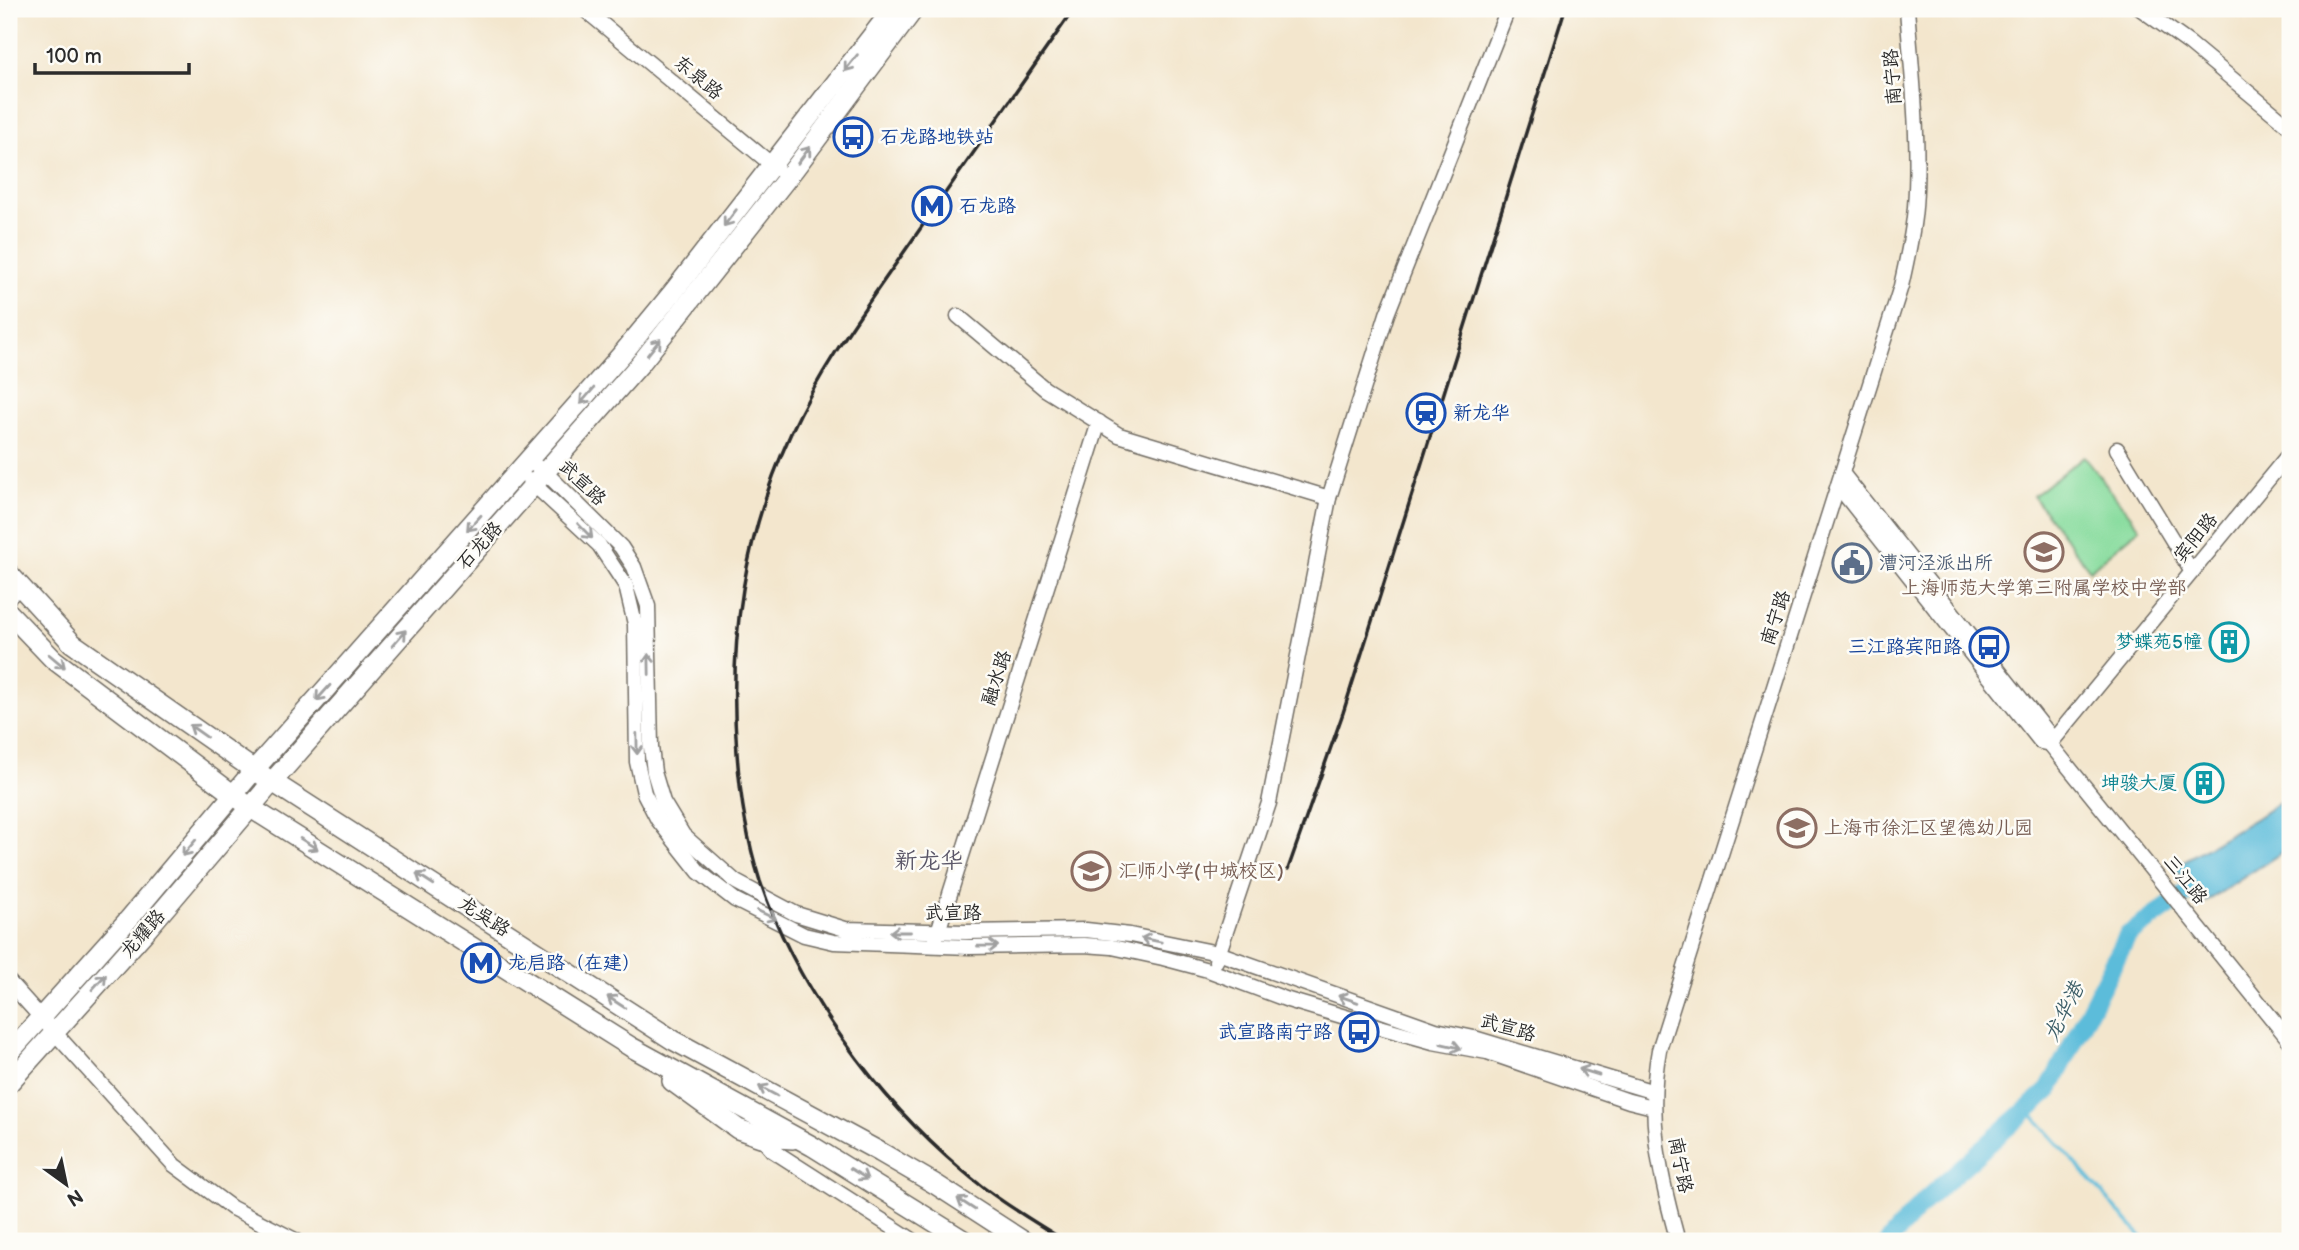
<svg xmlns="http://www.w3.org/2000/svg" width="2299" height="1250" font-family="'Balsamiq Sans','LXGW WenKai TC',sans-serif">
<rect width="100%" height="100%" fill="#fdfcf7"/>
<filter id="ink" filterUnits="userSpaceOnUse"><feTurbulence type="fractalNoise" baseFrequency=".0143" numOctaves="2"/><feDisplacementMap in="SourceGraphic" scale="14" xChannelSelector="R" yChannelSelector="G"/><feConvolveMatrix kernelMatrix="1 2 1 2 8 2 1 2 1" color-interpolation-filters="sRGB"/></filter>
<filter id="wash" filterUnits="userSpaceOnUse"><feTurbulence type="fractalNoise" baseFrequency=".00686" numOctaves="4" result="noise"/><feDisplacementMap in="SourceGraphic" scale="28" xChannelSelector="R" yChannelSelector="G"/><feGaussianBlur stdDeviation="1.57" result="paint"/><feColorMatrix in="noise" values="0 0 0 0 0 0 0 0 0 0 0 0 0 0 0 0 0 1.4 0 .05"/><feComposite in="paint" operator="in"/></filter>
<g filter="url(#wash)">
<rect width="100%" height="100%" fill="#f3e6cd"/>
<polygon fill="#88dc9e" stroke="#5a8464" stroke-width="2" points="2084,456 2140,528 2090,570 2033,496"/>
<polygon fill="#5cbcda" stroke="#447482" stroke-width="2" points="2290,795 2290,844 2278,855 2206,902 2174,867 2256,818"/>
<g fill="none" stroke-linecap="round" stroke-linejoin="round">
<polyline stroke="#5cbcda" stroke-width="3.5" points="2027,1109 2145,1241"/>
<polyline stroke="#5cbcda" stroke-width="19" points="1889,1241 1925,1200 2049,1090 2128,935 2213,875"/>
</g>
</g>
<g filter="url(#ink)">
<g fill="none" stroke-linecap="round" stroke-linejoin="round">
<g stroke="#716c64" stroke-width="17">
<g id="minor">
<polyline points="584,9 777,169"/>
<polyline points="2141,9 2190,44 2290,127"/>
<polyline points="958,316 1045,389 1119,435 1329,498"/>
<polyline points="2117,449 2192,572"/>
<polyline points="529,461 546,473 621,547 634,567 648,606 651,747 654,772 663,802 683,835 736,882 796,914 845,929 966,932 1086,930 1130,935 1218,953 1436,1030 1474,1038 1654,1092"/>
<polyline points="1842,473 2049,734 2050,744"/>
<polyline points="529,480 599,545 626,586 635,624 637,762 644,793 658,820 699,872 735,900 804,935 834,942 970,947 1084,945 1112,947 1163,958 1208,970 1288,1000 1362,1022 1433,1042 1487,1052 1629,1101 1653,1107"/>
<polyline points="1838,486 2041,742 2050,744 2290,1041"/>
<polyline points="9,597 20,587"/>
<polyline points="2050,744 2290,453"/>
<polyline points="936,938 1099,422"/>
<polyline points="1216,961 1269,803 1329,498 1387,314 1508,9"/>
<polyline points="9,982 174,1165 232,1208 297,1241"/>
<polyline points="761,1137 772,1150 914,1241"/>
<path d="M 1676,1234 C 1659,1172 1647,1114 1659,1050 L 1901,286 C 1907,260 1913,233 1915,207 C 1920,141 1912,74 1907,9"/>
</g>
</g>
<g stroke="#716c64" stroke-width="22">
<g id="major">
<polyline points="9,574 72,643 254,770 673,1040 880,1152 935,1184 1023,1241"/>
<polyline points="9,613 53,659 251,808 631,1047 812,1146 965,1241"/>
<polyline points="9,1053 129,919 254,770 623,353 674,291 893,9"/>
<polyline points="672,1081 738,1129 761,1137 793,1139"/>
<polyline points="9,1083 143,934 273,781 640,364 795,168 914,9"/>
</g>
</g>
<use href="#minor" stroke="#fff" stroke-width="14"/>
<use href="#major" stroke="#fff" stroke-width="19"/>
<g stroke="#2b2b2b" stroke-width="3.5">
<polyline points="1288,869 1343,713 1565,9"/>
<path d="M 1065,1241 C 1030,1219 994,1198 963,1171 C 876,1098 797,989 760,881 C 747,840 740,796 737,753 C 728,640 744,536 791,433 C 822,365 868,304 911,242 C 965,164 1020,87 1074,9"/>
</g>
</g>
<defs><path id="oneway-shaft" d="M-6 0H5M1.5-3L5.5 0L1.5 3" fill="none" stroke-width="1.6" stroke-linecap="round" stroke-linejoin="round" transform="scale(1.75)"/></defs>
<g stroke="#a0a0a0">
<use href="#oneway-shaft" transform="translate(851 63) rotate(128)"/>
<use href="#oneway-shaft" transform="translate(804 155) rotate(-53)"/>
<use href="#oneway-shaft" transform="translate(730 218) rotate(127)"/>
<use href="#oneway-shaft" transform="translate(654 347) rotate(-51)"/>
<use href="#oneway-shaft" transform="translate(587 396) rotate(131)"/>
<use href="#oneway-shaft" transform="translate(474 523) rotate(132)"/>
<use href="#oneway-shaft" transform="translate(585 531) rotate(45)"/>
<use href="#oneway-shaft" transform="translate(399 638) rotate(-49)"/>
<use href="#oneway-shaft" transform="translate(57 661) rotate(40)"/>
<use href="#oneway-shaft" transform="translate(649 664) rotate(-91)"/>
<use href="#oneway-shaft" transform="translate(323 693) rotate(132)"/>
<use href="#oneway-shaft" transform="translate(198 731) rotate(-145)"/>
<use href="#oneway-shaft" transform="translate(637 744) rotate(89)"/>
<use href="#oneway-shaft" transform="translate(309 844) rotate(32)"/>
<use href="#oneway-shaft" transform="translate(189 848) rotate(130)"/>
<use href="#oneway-shaft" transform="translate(425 879) rotate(-147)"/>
<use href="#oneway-shaft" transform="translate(767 915) rotate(26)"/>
<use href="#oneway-shaft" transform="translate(900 932) rotate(-180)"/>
<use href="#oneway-shaft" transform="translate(1151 940) rotate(-169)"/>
<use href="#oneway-shaft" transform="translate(988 946) rotate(-1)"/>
<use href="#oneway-shaft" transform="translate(99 982) rotate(-48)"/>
<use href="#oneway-shaft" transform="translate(1348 999) rotate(-161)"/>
<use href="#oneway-shaft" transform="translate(616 1002) rotate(-147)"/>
<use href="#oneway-shaft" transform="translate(1451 1046) rotate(13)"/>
<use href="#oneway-shaft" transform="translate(1589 1072) rotate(-163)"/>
<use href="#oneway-shaft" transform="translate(768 1091) rotate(-152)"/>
<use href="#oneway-shaft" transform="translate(859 1174) rotate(32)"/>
<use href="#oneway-shaft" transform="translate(966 1204) rotate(-147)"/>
</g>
</g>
<defs>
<g id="bus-ring" transform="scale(2.0125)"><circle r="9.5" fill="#fdfcf7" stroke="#1a4fb4" stroke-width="1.5"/><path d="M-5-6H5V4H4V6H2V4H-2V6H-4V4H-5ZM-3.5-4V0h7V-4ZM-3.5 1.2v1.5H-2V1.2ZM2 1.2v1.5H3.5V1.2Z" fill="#1a4fb4"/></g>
<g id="metro-ring" transform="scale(2.0125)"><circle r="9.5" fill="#fdfcf7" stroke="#1a4fb4" stroke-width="1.5"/><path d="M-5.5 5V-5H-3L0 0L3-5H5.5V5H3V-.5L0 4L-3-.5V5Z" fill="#1a4fb4"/></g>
<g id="station-ring" transform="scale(2.0125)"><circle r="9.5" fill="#fdfcf7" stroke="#1a4fb4" stroke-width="1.5"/><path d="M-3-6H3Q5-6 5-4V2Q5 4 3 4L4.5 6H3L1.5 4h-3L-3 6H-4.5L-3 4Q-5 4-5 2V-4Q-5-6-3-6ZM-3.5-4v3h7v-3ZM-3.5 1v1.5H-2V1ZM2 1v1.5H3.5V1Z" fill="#1a4fb4"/></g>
<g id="school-ring" transform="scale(2.0125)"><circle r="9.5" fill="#fdfcf7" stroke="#8d6e63" stroke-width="1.5"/><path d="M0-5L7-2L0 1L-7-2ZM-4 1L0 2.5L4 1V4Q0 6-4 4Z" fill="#8d6e63"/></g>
<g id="civic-ring" transform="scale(2.0125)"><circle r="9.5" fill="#fdfcf7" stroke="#5c6f8a" stroke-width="1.5"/><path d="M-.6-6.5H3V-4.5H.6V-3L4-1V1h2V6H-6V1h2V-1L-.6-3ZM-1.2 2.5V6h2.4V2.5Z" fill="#5c6f8a"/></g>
<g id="building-ring" transform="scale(2.0125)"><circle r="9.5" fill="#fdfcf7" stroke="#0f9aa8" stroke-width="1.5"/><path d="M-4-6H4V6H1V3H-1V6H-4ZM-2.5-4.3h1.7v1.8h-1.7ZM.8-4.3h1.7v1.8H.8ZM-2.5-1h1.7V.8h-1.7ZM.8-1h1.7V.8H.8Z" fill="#0f9aa8"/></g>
</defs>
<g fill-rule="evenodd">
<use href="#bus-ring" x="853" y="137"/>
<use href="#metro-ring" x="932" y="206"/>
<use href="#station-ring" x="1426" y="413"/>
<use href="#school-ring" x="2044" y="552"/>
<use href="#civic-ring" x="1852" y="563"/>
<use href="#building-ring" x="2229" y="642"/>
<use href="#bus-ring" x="1989" y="647"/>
<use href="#building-ring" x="2204" y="783"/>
<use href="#school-ring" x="1797" y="828"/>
<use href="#school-ring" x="1091" y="871"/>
<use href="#metro-ring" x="481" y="963"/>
<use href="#bus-ring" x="1359" y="1032"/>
</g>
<g text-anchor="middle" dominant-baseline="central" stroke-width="5" stroke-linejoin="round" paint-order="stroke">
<g font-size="19" fill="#2b2b2b" stroke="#fdfcf7">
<text transform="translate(1893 77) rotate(-94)">南宁路</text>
<text transform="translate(698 78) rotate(40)">东泉路</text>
<text transform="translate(582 483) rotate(44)">武宣路</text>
<text transform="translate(2196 538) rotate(-51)">宾阳路</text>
<text transform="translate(480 546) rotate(-48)">石龙路</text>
<text transform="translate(1776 618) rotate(-72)">南宁路</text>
<text transform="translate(997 678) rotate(-72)">融水路</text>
<text transform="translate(2185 880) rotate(51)">三江路</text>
<text x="953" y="913">武宣路</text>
<text transform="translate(484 917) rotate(33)">龙吴路</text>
<text transform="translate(143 934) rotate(-49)">龙耀路</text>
<text transform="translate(1508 1028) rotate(16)">武宣路</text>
<text transform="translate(1680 1165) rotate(79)">南宁路</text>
</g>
<g font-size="19" fill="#164399" stroke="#fdfcf7" text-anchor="start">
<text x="880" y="137">石龙路地铁站</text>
<text x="959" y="206">石龙路</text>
<text x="1453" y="413">新龙华</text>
<text x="1962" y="647" text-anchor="end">三江路宾阳路</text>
<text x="508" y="963">龙启路（在建）</text>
<text x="1332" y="1032" text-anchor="end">武宣路南宁路</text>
</g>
<g font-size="19" fill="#4e5e75" stroke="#fdfcf7" text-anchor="start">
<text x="1879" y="563">漕河泾派出所</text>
</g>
<g font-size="19" fill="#785e54" stroke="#fdfcf7" text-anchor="start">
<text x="2044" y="588" text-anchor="middle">上海师范大学第三附属学校中学部</text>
<text x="1824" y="828">上海市徐汇区望德幼儿园</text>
<text x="1118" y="871">汇师小学(中城校区)</text>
</g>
<g font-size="19" fill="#0d838f" stroke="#fdfcf7" text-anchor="end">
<text x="2202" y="642">梦蝶苑5幢</text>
<text x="2177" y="783">坤骏大厦</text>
</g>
<g font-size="21" font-style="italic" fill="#3c5e68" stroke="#fdfcf7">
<text transform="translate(2064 1012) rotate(-63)">龙华港</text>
</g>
<g font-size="23" fill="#5b5768" stroke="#fdfcf7">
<text x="929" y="861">新龙华</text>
</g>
</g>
<rect width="2299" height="1250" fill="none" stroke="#fdfcf7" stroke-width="35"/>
<g transform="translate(66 1184) rotate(147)" stroke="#fdfcf7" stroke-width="5" paint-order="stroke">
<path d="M0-5L12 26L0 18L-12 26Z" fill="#2b2b2b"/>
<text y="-10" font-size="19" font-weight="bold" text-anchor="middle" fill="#2b2b2b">N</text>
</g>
<path d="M35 63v10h154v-10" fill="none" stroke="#2b2b2b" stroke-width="3.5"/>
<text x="46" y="63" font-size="21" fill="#2b2b2b" stroke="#fdfcf7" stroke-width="5" paint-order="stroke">100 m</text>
</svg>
